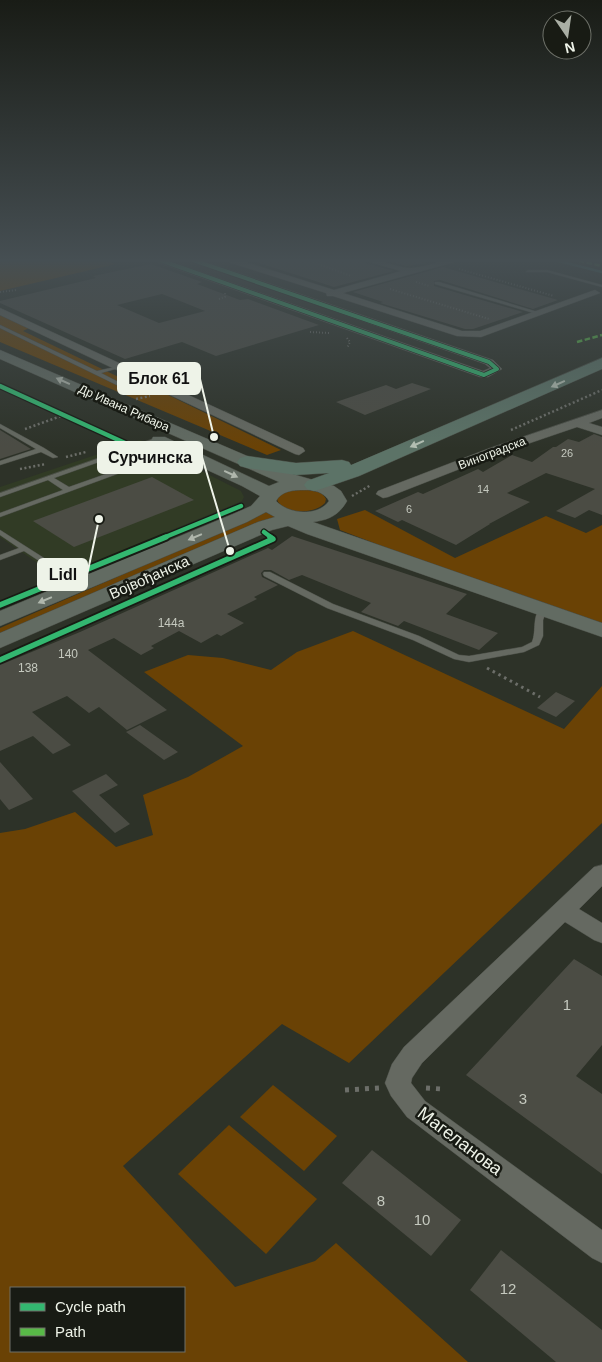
<svg xmlns="http://www.w3.org/2000/svg" width="602" height="1362" font-family="Arial,sans-serif">
<rect width="100%" height="100%" fill="#2d3228"/>
<polygon fill="#313b25" points="140,440 241,491 244,497 242,501 58,577 0,537 0,487"/>
<g fill="#6a4205" fill-rule="evenodd">
<polygon points="0,259 112,259 106,261 116,264 0,291"/>
<polygon points="0,315 29,328 23,331 152,393 160,391 281,450 267,455 0,342"/>
<path d="M 306,489 C 314,491 322,491 326,499 L 325,503 C 314,514 289,515 278,502 L 277,499 L 283,492 Z"/>
<polygon points="365,510 455,558 546,516 586,533 602,525 602,623 439,568 340,530 337,519"/>
<polygon points="266,512 277,518 0,633 0,628"/>
<path d="M 353,631 L 564,729 L 602,686 L 602,823 L 349,1063 L 282,1024 L 123,1166 L 235,1287 L 315,1261 L 336,1243 L 468,1362 L 0,1362 L 0,833 L 25,829 L 75,812 L 116,847 L 153,835 L 143,795 L 188,777 L 243,746 L 144,672 L 188,655 L 223,658 L 271,670 L 297,652 ZM 11,1288 L 184,1288 L 184,1351 L 11,1351 Z"/>
<polygon points="273,1085 337,1136 304,1171 240,1117"/>
<polygon points="229,1125 317,1199 266,1254 178,1174"/>
</g>
<g fill="none" stroke-linecap="round" stroke-linejoin="round">
<polyline stroke="#39817a" stroke-width="2.5" points="551,259 602,272"/>
</g>
<g fill="#4b4c44" fill-rule="evenodd">
<polygon points="256,259 363,259 365,263 394,271 334,287 256,262"/>
<polygon points="378,259 413,259 428,263 407,266"/>
<path d="M 151,264 L 202,282 L 197,284 L 240,300 L 248,299 L 319,325 L 216,356 L 182,342 L 125,359 L 0,303 L 0,301 L 96,278 L 93,276 ZM 162,294 L 180,301 L 205,311 L 159,323 L 117,305 Z"/>
<polygon points="443,267 488,280 558,300 533,309 440,280 434,281 434,286 523,312 473,329 465,329 380,303 383,302 353,292"/>
<polygon points="412,383 431,389 365,415 336,402 386,385 396,389"/>
<polygon points="0,430 31,449 0,459"/>
<polygon points="594,434 602,437 602,515 589,510 575,518 556,511 595,489 546,473 507,493 530,502 489,524 490,524 456,545 402,520 398,522 375,511 418,492 423,494 478,469 483,472 512,455 532,462 553,447 556,447 568,439 579,442"/>
<polygon points="152,477 194,500 74,547 33,521"/>
<polygon points="292,536 467,594 446,614 498,633 479,650 404,621 398,626 361,612 371,603 302,575 289,580 271,570 264,570 261,573 262,577 278,585 254,597 257,599 227,614 244,623 221,636 217,634 201,643 179,631 151,646 154,648 141,655 114,638 88,650 167,710 127,730 99,707 89,713 67,696 32,712 71,745 53,754 33,736 0,751 0,665 80,632 268,548 272,550"/>
<polygon points="556,692 575,701 556,717 537,708"/>
<polygon points="140,725 178,752 164,760 126,732"/>
<polygon points="0,762 33,799 9,810 0,799"/>
<polygon points="106,774 118,785 99,795 130,824 115,833 72,791"/>
<polygon points="574,959 602,976 602,1045 576,1076 602,1094 602,1174 466,1075"/>
<polygon points="372,1150 461,1220 431,1256 342,1183"/>
<polygon points="501,1250 602,1330 602,1362 556,1362 470,1290"/>
</g>
<g fill="none" stroke-linecap="round" stroke-linejoin="round">
<g stroke="#494d45" stroke-width="1">
<g id="lane">
<polygon points="528,270 547,270 602,285 602,287 547,272 526,272"/>
<polygon points="435,282 439,282 541,313 537,314 435,284"/>
<polygon points="0,325 97,371 119,366 119,368 101,373 134,390 129,391 0,328"/>
<polygon points="0,424 44,448 58,457 53,458 41,452 0,465 0,461 36,449 0,428"/>
<polygon points="156,438 159,440 158,441 54,478 69,487 154,457 158,457 158,459 0,517 0,513 63,490 48,480 0,497 0,493"/>
<polygon points="0,530 69,574 65,576 62,576 24,551 0,560 0,555 19,548 0,535"/>
<path d="M 264,572 L 270,572 L 333,604 L 419,636 L 459,655 L 469,656 L 522,647 L 532,642 C 537,631 531,613 543,607 L 547,609 L 543,620 L 543,636 L 539,645 L 524,652 L 469,662 L 454,659 L 413,640 L 327,608 L 264,576 L 263,574 Z"/>
</g>
</g>
<g stroke="#494d45" stroke-width="1">
<g id="street">
<polygon points="153,259 164,259 483,371 490,368 485,364 186,259 198,259 493,360 502,369 488,377 480,377 154,261"/>
<path d="M 224,259 L 236,259 L 334,290 L 401,271 L 366,261 L 365,259 C 381,259 400,269 412,268 C 428,267 442,259 459,259 L 458,261 L 343,293 L 462,331 L 480,331 L 592,291 L 595,290 L 600,293 L 481,337 L 457,336 L 333,296 L 327,296 L 326,293 L 225,261 Z"/>
<polygon points="0,308 303,448 305,451 299,455 295,454 0,315"/>
<polygon points="602,410 602,418 589,423 602,427 602,435 577,427 498,454 388,497 383,498 376,494 378,491 490,448"/>
<polygon points="602,865 602,886 579,909 602,923 602,943 594,940 565,922 422,1063 412,1078 411,1083 425,1101 602,1230 602,1263 592,1258 407,1117 391,1096 385,1083 392,1064 404,1047 594,867"/>
</g>
</g>
<g stroke="#494d45" stroke-width="1">
<path id="secondary" d="M 0,350 L 282,471 L 334,486 L 341,491 L 347,501 C 339,515 329,520 313,522 L 602,623 L 602,637 L 307,534 L 288,526 L 272,530 L 0,648 L 0,633 L 258,522 L 275,517 L 266,512 L 247,522 L 0,626 L 0,611 L 233,514 L 251,506 L 260,496 L 242,486 L 153,445 L 151,441 L 153,437 L 165,437 L 269,486 L 279,482 L 0,359 ZM 310,490 C 318,491 325,494 329,501 C 318,517 288,514 276,501 C 283,489 297,490 310,490 Z"/>
</g>
<g stroke="#494d45" stroke-width="1">
<polygon id="highway" points="602,358 602,369 359,476 321,489 314,491 307,489 304,485 307,481 329,473 296,475 247,468 240,466 237,462 240,458 247,456 296,463 342,460 349,462 351,465"/>
</g>
<g stroke="#6c6e69" stroke-width="2" stroke-dasharray="1 2" stroke-linecap="butt">
<polyline points="304,259 351,276"/>
<polyline points="459,269 554,296"/>
<polyline points="416,282 429,286"/>
<polyline points="390,289 489,319"/>
<polyline points="0,292 16,290"/>
<polyline points="219,299 225,297 225,293"/>
<polyline points="310,332 329,333"/>
<polyline points="347,338 350,342 347,348"/>
</g>
<g stroke="#6c6e69" stroke-width="2.5" stroke-dasharray="2 2.5" stroke-linecap="butt">
<polyline points="136,399 150,396"/>
<polyline points="25,429 64,415"/>
<polyline points="511,430 602,390"/>
<polyline points="66,457 86,452"/>
<polyline points="161,468 174,464"/>
<polyline points="20,469 46,464"/>
<polyline points="352,496 371,485"/>
</g>
<polyline stroke="#6c6e69" stroke-width="3" stroke-dasharray="2.5 4" stroke-linecap="butt" points="487,668 540,697"/>
<g stroke="#6c6e69" stroke-width="5" stroke-dasharray="4 6" stroke-linecap="butt">
<polyline points="426,1088 442,1089"/>
<polyline points="345,1090 379,1088"/>
</g>
<use href="#lane" fill="#656961" fill-rule="evenodd"/>
<use href="#street" fill="#656961" fill-rule="evenodd"/>
<use href="#secondary" fill="#626b62" fill-rule="evenodd"/>
<use href="#highway" fill="#5c7367" fill-rule="evenodd"/>
<g stroke="#58b947" stroke-width="2.5" stroke-dasharray="5.5 2.5" stroke-linecap="butt">
<polyline points="571,259 602,266"/>
<polyline points="577,342 602,335"/>
</g>
<g stroke="#181b14" stroke-width="5.5">
<polyline id="cycleway-far2" points="157,259 484,375 497,369 489,362 190,259"/>
</g>
<g stroke="#181b14" stroke-width="7">
<g id="cycleway-far1">
<polyline points="0,386 125,443"/>
<polyline points="264,532 272,538"/>
<polyline points="163,538 241,506"/>
</g>
</g>
<g stroke="#181b14" stroke-width="9">
<g id="cycleway">
<polyline points="0,605 166,537"/>
<polyline points="0,660 273,539 270,537"/>
</g>
</g>
<use href="#cycleway-far2" stroke="#33b770" stroke-width="4"/>
<use href="#cycleway-far1" stroke="#33b770" stroke-width="4.5"/>
<use href="#cycleway" stroke="#33b770" stroke-width="5.5"/>
</g>
<defs><path id="oneway-solid" d="M-6-.8H1V-3.2L6.5 0L1 3.2V.8H-6Z" transform="scale(1.25)"/></defs>
<g fill="#afb6ac">
<use href="#oneway-solid" transform="translate(63 381) rotate(-156)"/>
<use href="#oneway-solid" transform="translate(231 474) rotate(25)"/>
<use href="#oneway-solid" transform="translate(195 537) rotate(157)"/>
<use href="#oneway-solid" transform="translate(45 600) rotate(157)"/>
</g>
<g fill="#b4c0b4">
<use href="#oneway-solid" transform="translate(558 384) rotate(156)"/>
<use href="#oneway-solid" transform="translate(417 444) rotate(156)"/>
</g>
<linearGradient id="sky" x2="0" y2="1"><stop stop-color="#191c16"/><stop offset="0.58" stop-color="#464f53"/><stop offset="1" stop-color="#464f53" stop-opacity="0"/></linearGradient>
<rect width="602" height="449" fill="url(#sky)"/>
<g text-anchor="middle" dominant-baseline="central" stroke-width="5" stroke-linejoin="round" paint-order="stroke">
<g font-size="11" fill="#c5c9bf">
<text x="567" y="453">26</text>
<text x="483" y="489">14</text>
<text x="409" y="509">6</text>
</g>
<g font-size="12" fill="#eef3e8" stroke="#181b14">
<text transform="translate(124 408) rotate(24)">Др Ивана Рибара</text>
<text transform="translate(492 453) rotate(-21)">Виноградска</text>
</g>
<g font-size="12" fill="#c5c9bf">
<text x="171" y="623">144a</text>
<text x="68" y="654">140</text>
<text x="28" y="668">138</text>
</g>
<g font-size="15" fill="#eef3e8" stroke="#181b14">
<text transform="translate(149 577) rotate(-24)">Војвођанска</text>
</g>
<g font-size="15" fill="#c5c9bf">
<text x="567" y="1004">1</text>
<text x="523" y="1098">3</text>
<text x="381" y="1200">8</text>
<text x="422" y="1219">10</text>
<text x="508" y="1288">12</text>
</g>
<g font-size="18" fill="#eef3e8" stroke="#181b14">
<text transform="translate(460 1141) rotate(37)">Магеланова</text>
</g>
</g>
<path fill="none" stroke="#eef3e8" stroke-width="2" d="M214 437L200 379M230 551L202 457M99 519L87 575"/>
<g fill="#eef3e8" stroke="#181b14" stroke-width="2">
<circle cx="214" cy="437" r="5"/>
<circle cx="230" cy="551" r="5"/>
<circle cx="99" cy="519" r="5"/>
</g>
<g fill="#eef3e8" stroke="#eef3e8" stroke-width="2">
<rect x="118" y="363" width="82" height="31" rx="5"/>
<rect x="98" y="442" width="104" height="31" rx="5"/>
<rect x="38" y="559" width="49" height="31" rx="5"/>
</g>
<g font-size="16" text-anchor="middle" font-weight="bold" fill="#111">
<text x="159" y="384">Блок 61</text>
<text x="150" y="463">Сурчинска</text>
<text x="63" y="580">Lidl</text>
</g>
<rect x="10" y="1287" width="175" height="65" fill="#181b14" stroke="#6e7169"/>
<rect x="20" y="1303" width="25" height="8" fill="#33b770" stroke="#6e7169"/>
<text x="55" y="1312" font-size="15" fill="#eef3e8">Cycle path</text>
<rect x="20" y="1328" width="25" height="8" fill="#58b947" stroke="#6e7169"/>
<text x="55" y="1337" font-size="15" fill="#eef3e8">Path</text>
<g transform="translate(567 35) rotate(167)"><circle r="24" fill="#181b14" stroke="#6e7169"/>
<path d="M0-4L9 19L0 12L-9 19Z" fill="#aaafa5"/>
<text y="-8" font-size="14" font-weight="bold" text-anchor="middle" fill="#eef3e8">N</text>
</g>
</svg>
